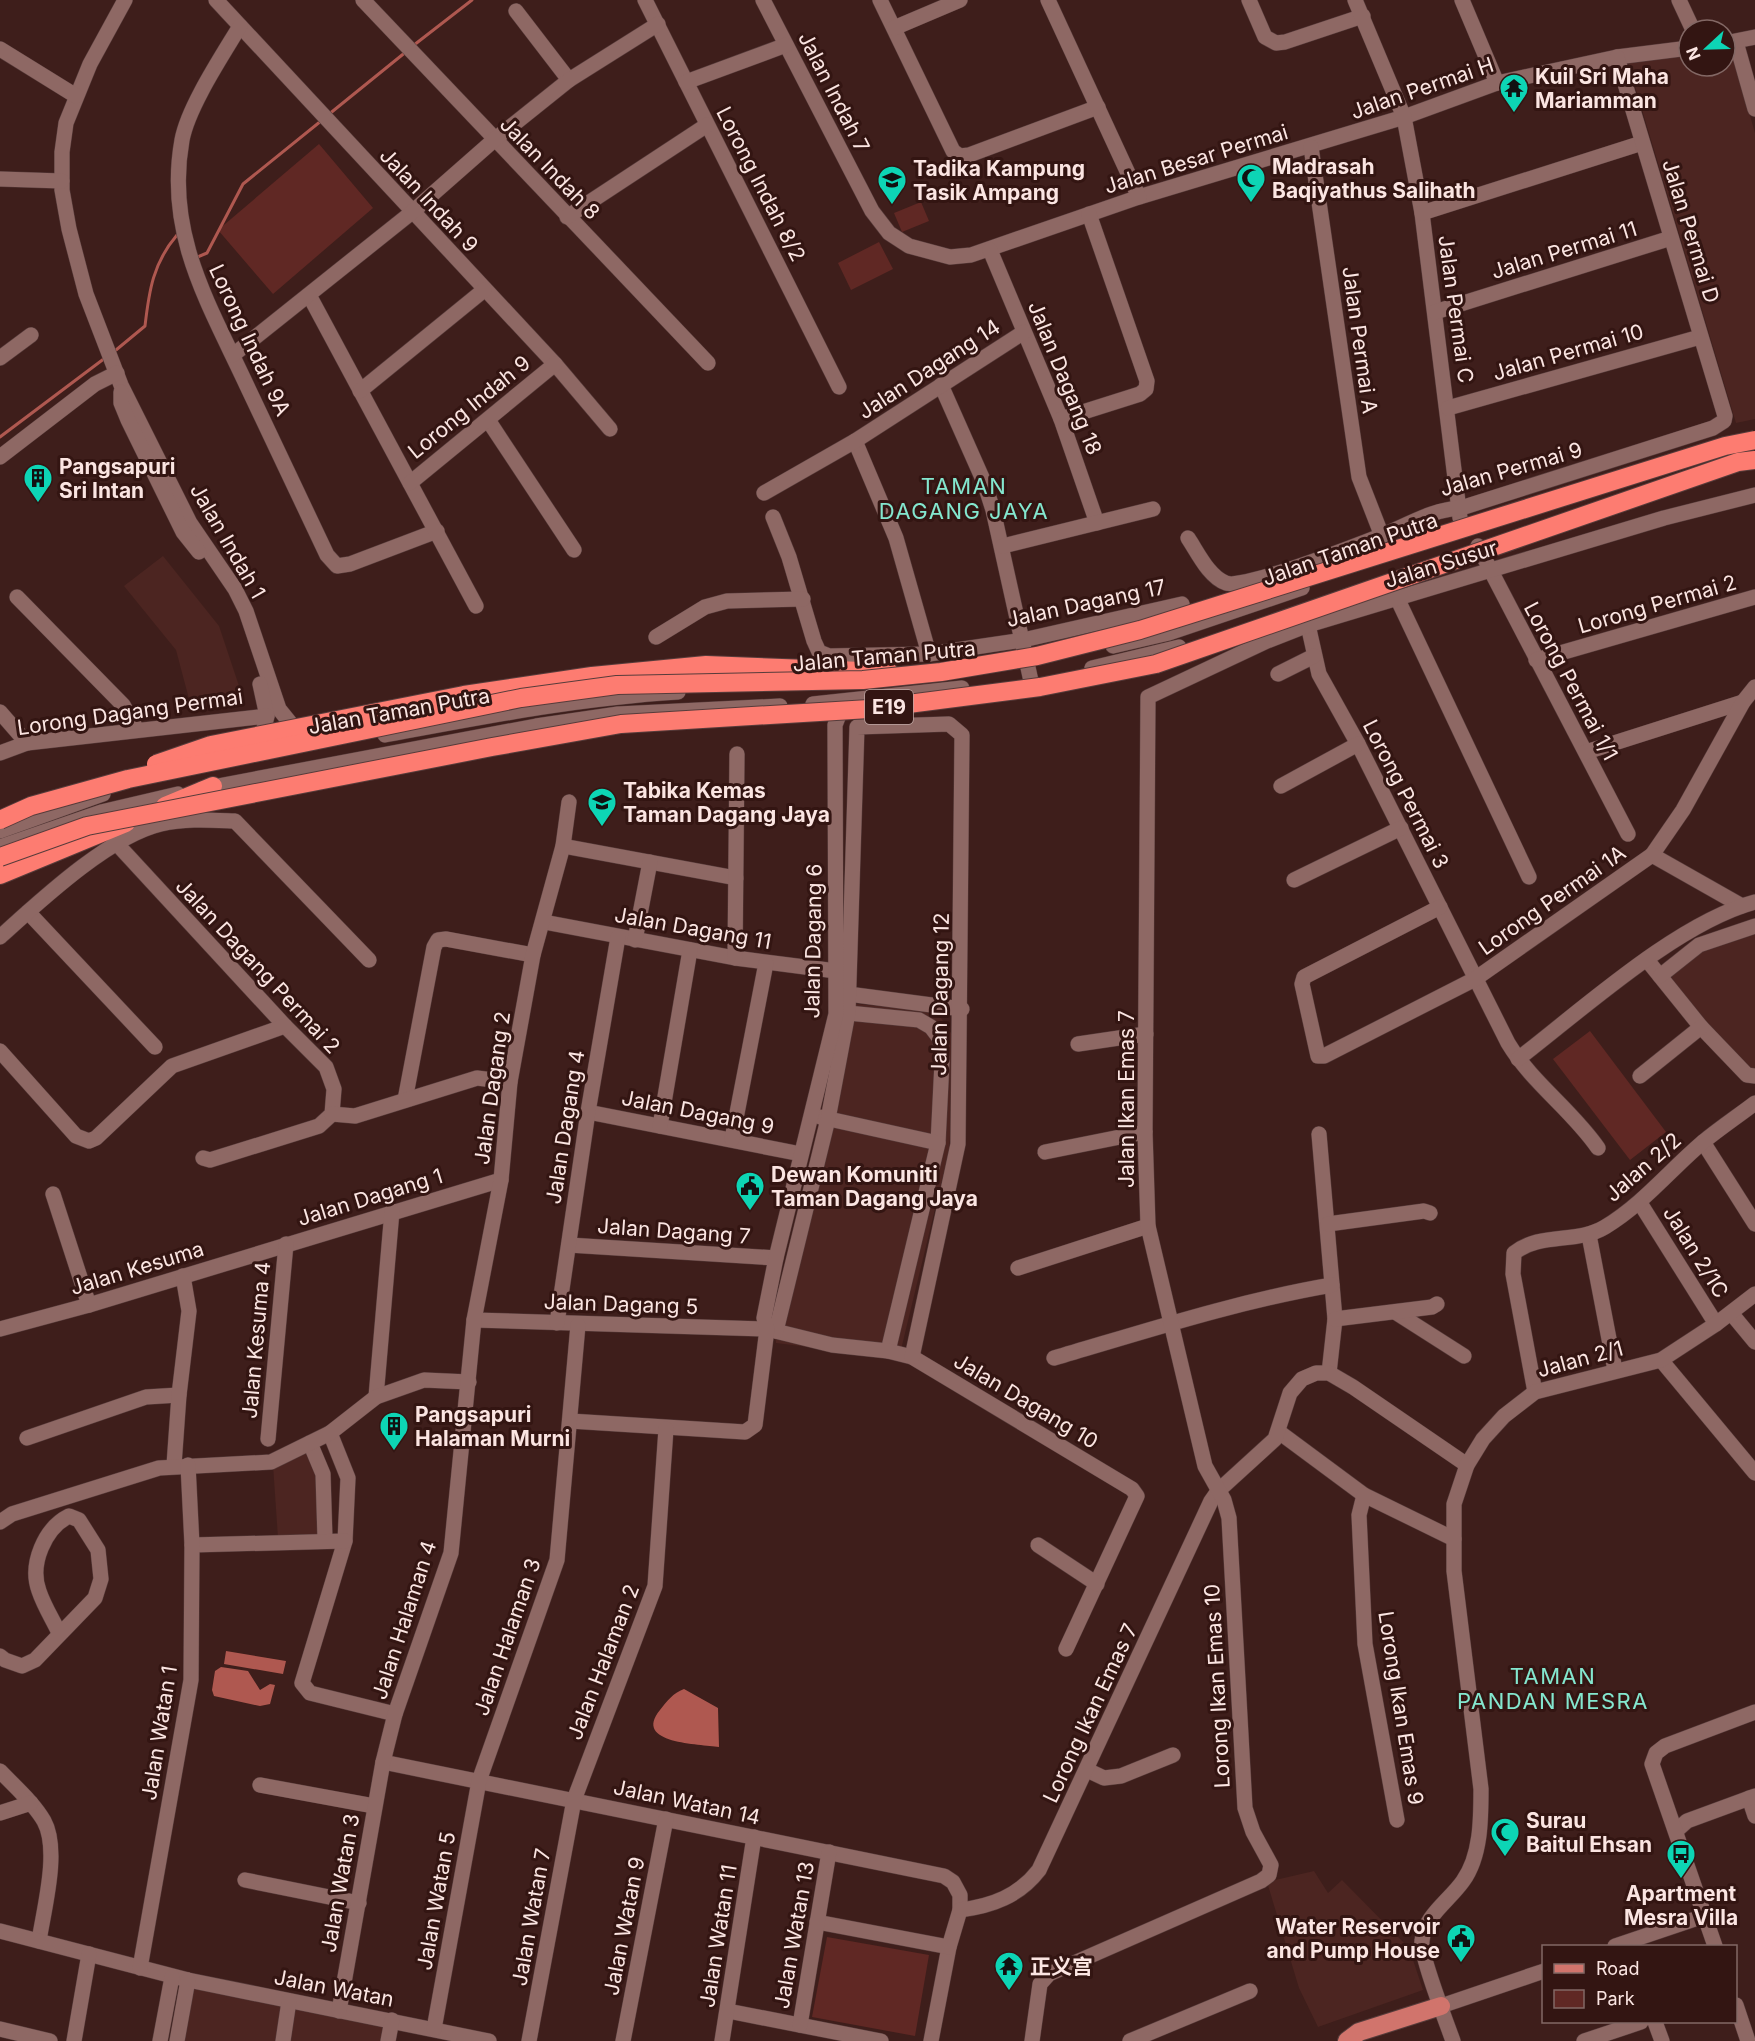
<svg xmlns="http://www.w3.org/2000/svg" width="1755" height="2041" font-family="Inter,'Noto Sans SC',sans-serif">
<rect width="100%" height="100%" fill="#3e1e1b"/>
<g fill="#4c2521">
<polygon points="1731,49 1755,133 1755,419 1736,423 1628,63 1689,55 1689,66 1725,66 1725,50"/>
<polygon points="163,556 219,626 240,689 238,701 193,714 176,650 124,586"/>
<polygon points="1755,930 1755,1072 1750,1074 1668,978 1701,949"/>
<polygon points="844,1003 926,1010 941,1018 953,1036 955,1062 949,1151 899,1358 776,1343 773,1318 825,1102"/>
<polygon points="308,1448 320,1475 321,1536 278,1538 273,1465"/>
<polygon points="1314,1871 1328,1893 1342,1880 1409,1948 1423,1990 1318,2027 1299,1988 1267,1882"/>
<polygon points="191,1988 387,2027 384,2041 181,2041"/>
</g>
<g fill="#602824">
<polygon points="319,144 373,208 273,294 218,230"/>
<polygon points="921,202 929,221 902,232 894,213"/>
<polygon points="879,242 893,269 851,290 838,263"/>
<polygon points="1590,1031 1666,1132 1630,1160 1553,1059"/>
<polygon points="827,1937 929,1955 915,2036 812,2017"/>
</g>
<g fill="#af5850">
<polygon points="226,1651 286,1661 283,1674 224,1664"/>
<polygon points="221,1667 248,1671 260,1690 270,1684 275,1685 270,1704 260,1706 214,1696 212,1690 215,1671"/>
<path d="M 684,1689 L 718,1708 L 719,1747 C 700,1744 632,1744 660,1710 C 667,1701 673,1693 684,1689 Z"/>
</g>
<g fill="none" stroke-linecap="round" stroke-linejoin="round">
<g stroke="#af5850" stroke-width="3">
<polyline points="414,45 472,0"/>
<polyline points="328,115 407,51"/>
<polyline points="195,258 207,253 243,184 321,121"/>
<path d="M 116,350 L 145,326 C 149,291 153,263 177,235 L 181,236"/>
<polyline points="0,437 105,358"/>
</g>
<g stroke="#573c3b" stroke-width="16">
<g id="minor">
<polyline points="125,0 90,64 66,123 62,152 62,190 69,229 86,294 121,385 190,523 235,589 246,611 279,709 300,735"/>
<polyline points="216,0 555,364 610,429"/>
<polyline points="363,0 708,363"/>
<polyline points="645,0 839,387"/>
<polyline points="763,0 872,211 889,233 909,246 950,257 971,255 1139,197 1404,117 1497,83 1617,57 1689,48"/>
<polyline points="880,0 953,151 960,156 969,155 1098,107"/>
<polyline points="1048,0 1139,197"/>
<polyline points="1249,0 1265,37 1276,43 1285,42 1363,16"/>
<polyline points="1355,0 1404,117 1422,213 1460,518"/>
<polyline points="1462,0 1497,83"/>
<polyline points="1679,0 1693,30"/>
<polyline points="516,11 569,80"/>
<path d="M 240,26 C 222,56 188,107 182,140 C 165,234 209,304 247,386 C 274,442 300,499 327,555 L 337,566 L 350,564 L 437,531"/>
<polyline points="894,28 960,0"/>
<polyline points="1736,42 1755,109"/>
<polyline points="1725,43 1755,37"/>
<polyline points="0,49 76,96"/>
<polyline points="686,82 786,45"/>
<polyline points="1311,147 1359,477 1382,536"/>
<polyline points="0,179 62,181"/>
<polyline points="1422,213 1642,143"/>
<polyline points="567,217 707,125"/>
<polyline points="990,250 1061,419 1097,523"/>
<polyline points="309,295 476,606"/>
<polyline points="1435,312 1671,238"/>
<polyline points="233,355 411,213 494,140 569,80 658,24"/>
<polyline points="0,358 31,335"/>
<polyline points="941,385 984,482 993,510 1031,681"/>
<polyline points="360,391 484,290"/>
<polyline points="121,392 121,403 128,420 183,532 199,552"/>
<polyline points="1448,408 1700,337"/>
<polyline points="1061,419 1140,394 1146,389 1147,381 1089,214"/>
<polyline points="488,420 574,550"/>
<polyline points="855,441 896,538 929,654"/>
<polyline points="0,457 95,384 117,373"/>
<polyline points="410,483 555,364"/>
<polyline points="764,493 855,441 1024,332"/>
<polyline points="773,517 789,557 814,641 819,652 829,656 929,654 1023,640 1182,604"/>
<path d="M 1188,538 C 1198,553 1209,577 1226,583 C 1243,590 1360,544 1383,535 C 1408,525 1433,509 1461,508 L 1713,428 L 1724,421 L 1725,416 L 1617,57"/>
<polyline points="1003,546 1153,509"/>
<polyline points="1478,546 1628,834"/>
<polyline points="17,597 123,705 137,730"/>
<polyline points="1398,600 1529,877"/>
<path d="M 1308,625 L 1319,674 L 1358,744 L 1508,1043 C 1532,1083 1572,1110 1598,1148"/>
<polyline points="656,637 705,607 727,601 803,599"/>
<polyline points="1113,646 1169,633 1302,588"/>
<polyline points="1536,660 1755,597"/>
<polyline points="1092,668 1179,647"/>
<polyline points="1278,674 1314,656"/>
<polyline points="260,684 267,716 260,745"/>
<polyline points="813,704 962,688"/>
<polyline points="0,712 27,743"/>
<path d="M 385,735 C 482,717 579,698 678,692"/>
<polyline points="1586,752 1743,702"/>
<polyline points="0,753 27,743 267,716"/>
<polyline points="1281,786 1358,744"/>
<polyline points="202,789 536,726 618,714 780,706"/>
<polyline points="0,831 103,794"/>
<polyline points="117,844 285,1026 326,1067 334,1089 332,1114 319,1126 210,1160 203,1158"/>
<polyline points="563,846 736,878"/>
<polyline points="0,847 101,812 178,794"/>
<polyline points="1652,855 1683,810 1743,702 1755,687"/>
<polyline points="1294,880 1401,828"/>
<polyline points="1440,907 1304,977 1302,984 1318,1056 1324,1056 1475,979 1652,855 1742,906"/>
<polyline points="28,912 155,1047"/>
<polyline points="544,922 735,958 836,971"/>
<path d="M 0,937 C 40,901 109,836 161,824 C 185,818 211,820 235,821 L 369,960"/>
<polyline points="635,940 650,862"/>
<polyline points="735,958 737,754"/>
<polyline points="1647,960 1701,1027 1747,1075 1755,1076"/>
<polyline points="1660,976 1699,945 1755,926"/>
<polyline points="848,994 962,1009"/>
<polyline points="848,1013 919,1020 931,1027 940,1039 942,1062 938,1143 888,1351"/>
<polyline points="1078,1044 1146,1034"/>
<polyline points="0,1051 76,1136 89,1141 96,1138 172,1066 285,1026"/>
<path d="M 1518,1059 C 1582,1010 1677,923 1755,902"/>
<polyline points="1640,1076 1701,1027"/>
<polyline points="405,1100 434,947 438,940 446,939 533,955"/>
<polyline points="588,1112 801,1154"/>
<polyline points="332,1114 355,1116 477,1078 510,1082"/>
<polyline points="820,1117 938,1143"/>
<polyline points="660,1126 690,950"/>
<polyline points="1319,1134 1335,1319 1329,1373"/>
<polyline points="732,1139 766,963"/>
<polyline points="1703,1142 1755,1224"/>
<polyline points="1045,1152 1145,1132"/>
<polyline points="53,1194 89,1305"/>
<polyline points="1640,1203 1716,1324"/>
<polyline points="1328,1224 1424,1211 1430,1213"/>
<polyline points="1589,1235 1615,1370"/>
<polyline points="569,1245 776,1258"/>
<polyline points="1018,1268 1148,1226"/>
<polyline points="1395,1312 1464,1356"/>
<polyline points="1731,1313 1755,1342"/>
<polyline points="1335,1319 1432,1307 1437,1304"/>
<polyline points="474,1320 767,1329 832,1345 888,1351 912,1357 1132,1489 1137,1496 1066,1649"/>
<polyline points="557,1323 588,1112 618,937"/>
<polyline points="0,1329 89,1305 501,1180"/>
<polyline points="776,1331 828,1119 848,1013 857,727 949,724 962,735 958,1144 912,1357"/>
<path d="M 1054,1358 C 1146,1331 1238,1301 1332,1285"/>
<polyline points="1661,1360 1755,1473"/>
<path d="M 1535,1392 L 1513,1274 L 1514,1253 C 1540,1232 1577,1244 1605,1227 C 1643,1204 1670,1170 1703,1142 C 1720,1128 1738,1116 1755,1103"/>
<polyline points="376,1397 392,1211"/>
<polyline points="570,1421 745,1432 755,1425 767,1329 764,1318 776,1258 836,1014 835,725 841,710 847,704"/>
<polyline points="1279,1432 1364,1495 1454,1539"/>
<polyline points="330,1433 348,1478 345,1541 302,1683 310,1693 395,1714"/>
<polyline points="27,1438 146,1397 179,1395"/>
<polyline points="268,1439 286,1244"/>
<polyline points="310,1443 323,1474 325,1539"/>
<polyline points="174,1465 179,1395 189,1311 183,1276"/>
<polyline points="1364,1495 1359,1515 1365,1644 1397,1820"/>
<polyline points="0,1522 12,1514 159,1468 271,1462 330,1433 376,1397 424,1380 469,1382"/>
<polyline points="192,1545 345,1541"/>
<polyline points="1038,1545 1097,1584"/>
<path d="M 0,1656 L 5,1660 L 22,1666 L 35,1660 L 95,1598 L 101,1579 L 98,1550 L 79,1520 L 69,1516 C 45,1528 29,1564 39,1591 C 44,1606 53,1620 59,1633"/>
<polyline points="383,1762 944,1876 953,1882 960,1895 960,1910 949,1947 931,2041"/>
<polyline points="1087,1770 1104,1778 1121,1776 1173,1755"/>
<path d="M 0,1771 C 15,1787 33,1802 44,1821 C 60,1850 44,1908 39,1941"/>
<polyline points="260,1785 374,1806"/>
<polyline points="1749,1798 1755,1816"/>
<polyline points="0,1813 31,1803"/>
<polyline points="1676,1831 1687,1821 1755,1796"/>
<polyline points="245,1880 359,1903"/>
<path d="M 960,1910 C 992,1906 1019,1896 1039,1870 L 1211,1501 L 1218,1491 L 1275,1439 L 1290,1393 L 1302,1379 L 1316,1373 L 1329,1373 L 1353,1387 L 1467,1465"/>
<polyline points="817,1922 949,1947"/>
<polyline points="0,1931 188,1980 489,2041"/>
<polyline points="1615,1946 1704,1916"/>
<polyline points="1715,1946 1652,1764 1656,1753 1665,1746 1755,1712"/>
<polyline points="140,1968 191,1680 192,1545 188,1465"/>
<polyline points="1736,2005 1748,2041"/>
<polyline points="1441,2006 1544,1971"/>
<polyline points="339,2011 383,1762 395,1714 451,1553 474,1320 501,1180 510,1082 533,955 563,846 569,802"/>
<polyline points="728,2011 881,2041"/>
<polyline points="1655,2022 1662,2041"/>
<polyline points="800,2025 829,1852"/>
<polyline points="0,2029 50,2041"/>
<polyline points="434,2029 479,1781 557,1560 578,1325"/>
<polyline points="74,2041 89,1954"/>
<polyline points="160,2041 172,1977"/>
<polyline points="177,2041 188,1980"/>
<polyline points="283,2041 289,2001"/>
<polyline points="388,2041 392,2020"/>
<polyline points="529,2041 574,1800 655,1586 666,1429"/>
<polyline points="623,2041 666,1819"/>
<polyline points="722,2041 754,1837"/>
<polyline points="1032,2041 1040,1984 1049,1974 1261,1881 1269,1875 1271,1865 1253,1832 1245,1808 1229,1518 1224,1500 1205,1466 1148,1226 1145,1132 1148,697 1267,641 1308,625 1664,518 1755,495"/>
<polyline points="1130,2041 1250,1991"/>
<path d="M 1453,2041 C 1447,2024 1420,1954 1422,1941 C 1424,1916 1449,1901 1463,1881 C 1481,1856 1481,1819 1481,1789 L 1454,1571 L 1454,1504 L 1467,1465 L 1483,1439 L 1504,1416 L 1535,1392 L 1661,1360 L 1716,1324 L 1755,1294"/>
<polyline points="1584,2041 1641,2022"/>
</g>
</g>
<g stroke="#573c3b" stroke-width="20">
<polyline id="major" points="1347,2041 1359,2032 1441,2006"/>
</g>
<g stroke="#573c3b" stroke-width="20">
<g id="highway">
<polyline points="464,695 592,676 706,665 889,672"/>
<polyline points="165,806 213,786"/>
<polyline points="0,875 126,823"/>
</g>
</g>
<use href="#minor" stroke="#8e6864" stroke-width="15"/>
<use href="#major" stroke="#d1746c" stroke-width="18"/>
<use href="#highway" stroke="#fd7c71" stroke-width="18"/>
<g stroke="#573c3b" stroke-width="20" stroke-linecap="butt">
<g id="highway-bridge">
<polyline points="156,764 211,745 464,695"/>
<polyline points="0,820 31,806 128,779 521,698 617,685 863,680 941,672 1037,656 1140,630 1725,446 1755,440"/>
<polyline points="0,857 87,826 492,747 621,724 869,709 1040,687 1156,664 1738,462 1755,460"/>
</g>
</g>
<use href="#highway-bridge" stroke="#fd7c71" stroke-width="18"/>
</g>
<defs>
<g id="temple-pin" transform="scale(1.5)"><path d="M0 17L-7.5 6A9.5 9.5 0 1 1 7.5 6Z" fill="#0dd5b5" stroke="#331512"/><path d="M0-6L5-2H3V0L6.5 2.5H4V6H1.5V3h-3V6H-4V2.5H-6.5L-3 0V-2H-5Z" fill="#111"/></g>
<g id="mosque-pin" transform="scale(1.5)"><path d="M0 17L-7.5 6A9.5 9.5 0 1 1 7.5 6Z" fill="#0dd5b5" stroke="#331512"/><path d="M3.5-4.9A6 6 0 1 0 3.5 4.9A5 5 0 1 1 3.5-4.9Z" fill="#111"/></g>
<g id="school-pin" transform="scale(1.5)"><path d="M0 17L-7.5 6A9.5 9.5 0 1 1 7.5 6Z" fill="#0dd5b5" stroke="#331512"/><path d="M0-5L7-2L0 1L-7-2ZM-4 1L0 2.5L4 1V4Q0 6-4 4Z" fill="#111"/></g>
<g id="building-pin" transform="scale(1.5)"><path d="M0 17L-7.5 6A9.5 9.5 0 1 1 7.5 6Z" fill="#0dd5b5" stroke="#331512"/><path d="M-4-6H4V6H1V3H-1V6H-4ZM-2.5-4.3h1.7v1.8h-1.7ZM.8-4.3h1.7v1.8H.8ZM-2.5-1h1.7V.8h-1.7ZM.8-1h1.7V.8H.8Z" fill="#111"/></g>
<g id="civic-pin" transform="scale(1.5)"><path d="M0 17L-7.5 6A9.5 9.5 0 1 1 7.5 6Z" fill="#0dd5b5" stroke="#331512"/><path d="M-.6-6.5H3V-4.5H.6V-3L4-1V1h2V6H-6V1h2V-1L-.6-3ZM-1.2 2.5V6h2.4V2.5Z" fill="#111"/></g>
<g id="bus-pin" transform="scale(1.5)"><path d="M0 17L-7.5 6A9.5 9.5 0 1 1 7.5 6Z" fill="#0dd5b5" stroke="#331512"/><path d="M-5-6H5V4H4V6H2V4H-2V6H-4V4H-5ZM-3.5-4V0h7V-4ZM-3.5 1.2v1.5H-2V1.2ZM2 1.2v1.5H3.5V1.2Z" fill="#111"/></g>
</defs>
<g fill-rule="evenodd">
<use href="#temple-pin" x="1514" y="88"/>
<use href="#mosque-pin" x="1251" y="178"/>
<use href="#school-pin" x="892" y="180"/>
<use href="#building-pin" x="38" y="478"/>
<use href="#school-pin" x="602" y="802"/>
<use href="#civic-pin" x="750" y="1186"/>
<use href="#building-pin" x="394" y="1426"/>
<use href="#mosque-pin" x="1505" y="1832"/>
<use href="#bus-pin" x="1681" y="1854"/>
<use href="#civic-pin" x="1461" y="1938"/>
<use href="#temple-pin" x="1009" y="1966"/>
</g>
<g text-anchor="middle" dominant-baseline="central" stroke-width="6" stroke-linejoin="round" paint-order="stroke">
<rect fill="#331512" stroke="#bfa7a4" stroke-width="1.5" x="865" y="690" width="48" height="34" rx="4.5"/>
<g font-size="20" font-weight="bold" fill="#fbe5e2">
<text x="889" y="707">E19</text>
</g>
<g font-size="21" font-weight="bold" fill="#fbe5e2" stroke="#331512" text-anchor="start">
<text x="1535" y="76">Kuil Sri Maha<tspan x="1535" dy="24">Mariamman</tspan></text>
<text x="1272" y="166">Madrasah<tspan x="1272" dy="24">Baqiyathus Salihath</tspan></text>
<text x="913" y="168">Tadika Kampung<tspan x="913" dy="24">Tasik Ampang</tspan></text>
<text x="59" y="466">Pangsapuri<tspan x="59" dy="24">Sri Intan</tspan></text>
<text x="623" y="790">Tabika Kemas<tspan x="623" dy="24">Taman Dagang Jaya</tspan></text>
<text x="771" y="1174">Dewan Komuniti<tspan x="771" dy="24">Taman Dagang Jaya</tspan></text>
<text x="415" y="1414">Pangsapuri<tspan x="415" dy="24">Halaman Murni</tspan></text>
<text x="1526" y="1820">Surau<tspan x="1526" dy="24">Baitul Ehsan</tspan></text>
<text x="1681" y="1893" text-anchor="middle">Apartment<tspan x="1681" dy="24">Mesra Villa</tspan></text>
<text x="1440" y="1926" text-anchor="end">Water Reservoir<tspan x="1440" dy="24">and Pump House</tspan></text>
<text x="1030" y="1966">正义宫</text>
</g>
<g font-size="21" fill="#fbe5e2" stroke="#331512">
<text transform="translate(1422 88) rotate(-19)">Jalan Permai H</text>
<text transform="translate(834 92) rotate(63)">Jalan Indah 7</text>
<text transform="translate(1196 159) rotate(-17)">Jalan Besar Permai</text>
<text transform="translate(550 168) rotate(46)">Jalan Indah 8</text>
<text transform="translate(761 184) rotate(63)">Lorong Indah 8/2</text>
<text transform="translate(429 200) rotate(47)">Jalan Indah 9</text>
<text transform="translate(1691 231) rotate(73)">Jalan Permai D</text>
<text transform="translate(1564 250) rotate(-17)">Jalan Permai 11</text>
<text transform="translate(1456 309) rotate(82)">Jalan Permai C</text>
<text transform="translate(250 340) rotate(65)">Lorong Indah 9A</text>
<text transform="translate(1360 340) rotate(82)">Jalan Permai A</text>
<text transform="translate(1568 352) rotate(-16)">Jalan Permai 10</text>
<text transform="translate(929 369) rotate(-33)">Jalan Dagang 14</text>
<text transform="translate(1065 378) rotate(68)">Jalan Dagang 18</text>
<text transform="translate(469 407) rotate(-39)">Lorong Indah 9</text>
<text transform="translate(1511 469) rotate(-16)">Jalan Permai 9</text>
<text transform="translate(228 541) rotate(60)">Jalan Indah 1</text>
<text transform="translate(1350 549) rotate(-19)">Jalan Taman Putra</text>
<text transform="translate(1441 564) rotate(-17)">Jalan Susur</text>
<text transform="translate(1086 603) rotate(-12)">Jalan Dagang 17</text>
<text transform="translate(1657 604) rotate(-16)">Lorong Permai 2</text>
<text transform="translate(884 656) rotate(-5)">Jalan Taman Putra</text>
<text transform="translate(1571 681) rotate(62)">Lorong Permai 1/1</text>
<text transform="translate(399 711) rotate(-10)">Jalan Taman Putra</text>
<text transform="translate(130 712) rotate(-8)">Lorong Dagang Permai</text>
<text transform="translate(1406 794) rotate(63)">Lorong Permai 3</text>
<text transform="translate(1552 900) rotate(-35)">Lorong Permai 1A</text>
<text transform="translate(693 928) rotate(10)">Jalan Dagang 11</text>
<text transform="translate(813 941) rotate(-89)">Jalan Dagang 6</text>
<text transform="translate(258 966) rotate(47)">Jalan Dagang Permai 2</text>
<text transform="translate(940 994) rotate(-89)">Jalan Dagang 12</text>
<text transform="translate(492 1088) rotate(-82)">Jalan Dagang 2</text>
<text transform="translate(1126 1099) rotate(-90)">Jalan Ikan Emas 7</text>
<text transform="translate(698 1112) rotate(11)">Jalan Dagang 9</text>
<text transform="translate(565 1127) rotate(-81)">Jalan Dagang 4</text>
<text transform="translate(1643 1167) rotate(-41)">Jalan 2/2</text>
<text transform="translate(370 1197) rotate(-17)">Jalan Dagang 1</text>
<text transform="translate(674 1231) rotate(4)">Jalan Dagang 7</text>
<text transform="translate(1696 1252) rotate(58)">Jalan 2/1C</text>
<text transform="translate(137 1268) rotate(-17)">Jalan Kesuma</text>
<text transform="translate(621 1304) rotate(2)">Jalan Dagang 5</text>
<text transform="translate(256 1340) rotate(-85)">Jalan Kesuma 4</text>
<text transform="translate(1580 1359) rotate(-15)">Jalan 2/1</text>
<text transform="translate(1026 1401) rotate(31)">Jalan Dagang 10</text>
<text transform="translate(404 1620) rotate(-72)">Jalan Halaman 4</text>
<text transform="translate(507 1637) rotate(-71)">Jalan Halaman 3</text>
<text transform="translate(603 1662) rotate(-69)">Jalan Halaman 2</text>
<text transform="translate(1217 1686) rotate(-93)">Lorong Ikan Emas 10</text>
<text transform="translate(1401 1708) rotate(81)">Lorong Ikan Emas 9</text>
<text transform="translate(1090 1713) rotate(-65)">Lorong Ikan Emas 7</text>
<text transform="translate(159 1733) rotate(-81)">Jalan Watan 1</text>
<text transform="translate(687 1802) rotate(12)">Jalan Watan 14</text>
<text transform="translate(340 1883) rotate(-80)">Jalan Watan 3</text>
<text transform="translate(436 1901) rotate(-80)">Jalan Watan 5</text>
<text transform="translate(531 1917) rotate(-80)">Jalan Watan 7</text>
<text transform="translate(624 1926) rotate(-79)">Jalan Watan 9</text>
<text transform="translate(794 1935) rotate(-80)">Jalan Watan 13</text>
<text transform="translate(718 1936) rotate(-81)">Jalan Watan 11</text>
<text transform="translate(334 1988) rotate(11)">Jalan Watan</text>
</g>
<g font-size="22" letter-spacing="1.5" fill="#84e7cf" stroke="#331512">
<text x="964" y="486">TAMAN<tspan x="964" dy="25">DAGANG JAYA</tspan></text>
<text x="1553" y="1676">TAMAN<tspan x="1553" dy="25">PANDAN MESRA</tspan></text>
</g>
</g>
<rect x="1542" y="1945" width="195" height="78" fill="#331512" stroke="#836865" stroke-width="1.5"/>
<rect x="1554" y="1964" width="30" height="9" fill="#d1746c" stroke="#836865" stroke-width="1.5"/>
<text x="1596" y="1975" font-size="18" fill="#fbe5e2">Road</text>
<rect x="1554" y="1990" width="30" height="18" fill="#602824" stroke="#836865" stroke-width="1.5"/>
<text x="1596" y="2005" font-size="18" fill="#fbe5e2">Park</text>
<g transform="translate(1707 48) rotate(248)"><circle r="28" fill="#331512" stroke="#836865" stroke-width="1.5"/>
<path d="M0-4.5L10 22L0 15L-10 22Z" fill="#0dd5b5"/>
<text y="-9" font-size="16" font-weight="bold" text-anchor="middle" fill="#fbe5e2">N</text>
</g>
</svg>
